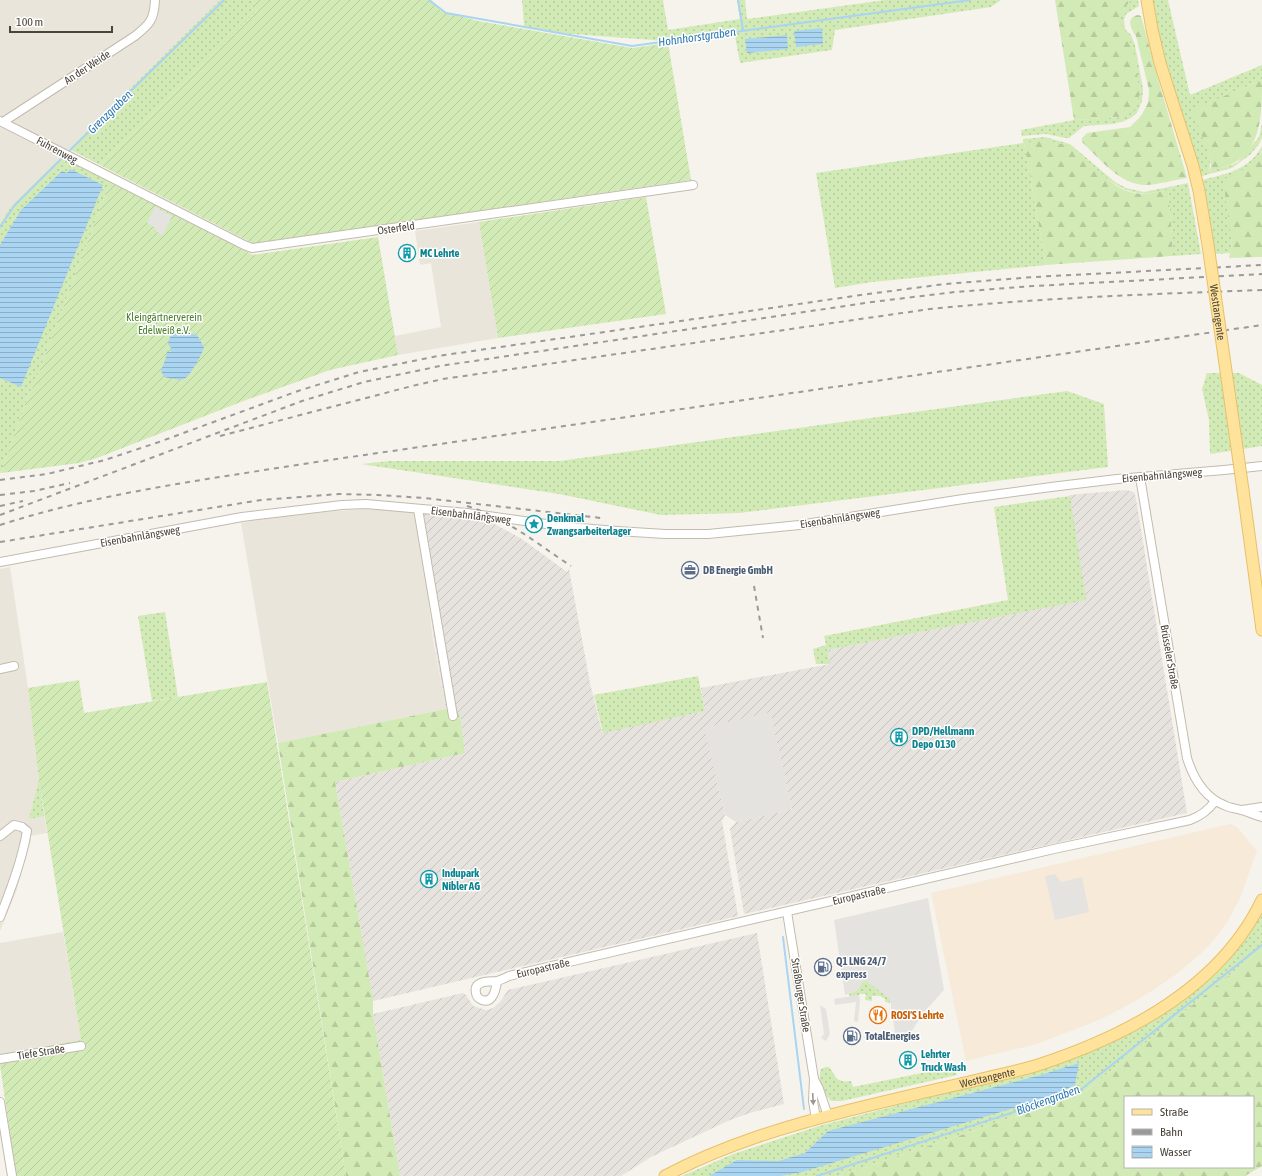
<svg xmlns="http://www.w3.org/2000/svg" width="1262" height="1176" font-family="'Asap Condensed',sans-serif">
<defs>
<pattern id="industrial-furrows" width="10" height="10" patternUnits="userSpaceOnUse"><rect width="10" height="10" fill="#e6e2dd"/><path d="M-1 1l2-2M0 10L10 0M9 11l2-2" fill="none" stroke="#c7c3be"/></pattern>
<pattern id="grass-dots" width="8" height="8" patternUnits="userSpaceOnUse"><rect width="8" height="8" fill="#d2eab5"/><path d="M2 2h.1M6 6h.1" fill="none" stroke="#b6ca9c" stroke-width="1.8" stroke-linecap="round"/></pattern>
<pattern id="forest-firs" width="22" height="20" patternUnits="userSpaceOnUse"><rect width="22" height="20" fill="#d2eab5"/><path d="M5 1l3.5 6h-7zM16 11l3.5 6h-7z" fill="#b6ca9c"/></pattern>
<pattern id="garden-furrows" width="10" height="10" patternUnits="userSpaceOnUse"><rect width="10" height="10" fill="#d2eab5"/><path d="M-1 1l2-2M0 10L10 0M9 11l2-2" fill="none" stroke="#b6ca9c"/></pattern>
<pattern id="water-rules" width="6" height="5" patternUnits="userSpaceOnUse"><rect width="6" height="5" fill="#a9d4f2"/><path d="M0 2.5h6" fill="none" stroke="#8caec5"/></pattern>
</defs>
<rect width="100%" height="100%" fill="#f6f3ec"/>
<g fill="#eae5da">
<polygon points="0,0 220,0 12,205 0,224"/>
<polygon points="479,222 498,338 398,355 395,336 441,327 431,263 420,265 415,231"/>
<polygon points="366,509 415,511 422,541 433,640 446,709 278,743 241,523 282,515"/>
<polygon points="10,567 28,688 39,780 47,833 30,836 31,840 16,892 0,931 0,569"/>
<polygon points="63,932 81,1040 0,1054 0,943"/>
</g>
<polygon fill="#f7ead8" points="1230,824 1237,827 1257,851 1240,898 1229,919 1215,939 1198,956 1178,973 1152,991 1123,1008 1099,1020 1037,1044 966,1061 931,893"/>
<g fill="url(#industrial-furrows)">
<polygon points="1126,490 1134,492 1136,499 1187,813 744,914 730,829 736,822 792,809 770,713 705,728 725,815 722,821 738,916 373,1001 335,782 465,753 460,714 446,709 434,640 422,541 422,511 469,516 489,521 522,539 567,572 569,569 590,683 602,732 705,711 701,688 830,664 827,650 1085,600 1069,495"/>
<polygon points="757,933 784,1104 753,1112 730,1120 651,1157 621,1176 400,1176 373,1014 463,993 466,995 473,1006 486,1010 493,1008 500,1002 508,990"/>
</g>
<g fill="url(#grass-dots)">
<polygon points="220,0 252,0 257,11 100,165 69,149"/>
<polygon points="522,0 663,0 668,30 740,19 737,0 745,0 747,19 885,0 1001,0 991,7 835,30 832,50 740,63 734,31 666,41 558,33 524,26"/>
<polygon points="1131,0 1138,0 1139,6 1126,14 1124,20 1125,29 1131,35 1135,45 1143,89 1142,101 1137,113 1131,118 1124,121 1113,124 1084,126 1069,138 1065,138 1046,134 1022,136 1021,130 1074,120 1125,117 1133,49 1122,27 1120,20 1120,14"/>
<polygon points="1150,0 1168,0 1190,95 1262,65 1262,80 1192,110 1211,158 1209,171 1229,166 1238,162 1259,137 1262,123 1262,138 1259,144 1251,154 1232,168 1202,176 1164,64"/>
<path d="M 1045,137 L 1070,144 L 1115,182 L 1126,188 L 1144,192 L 1188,183 L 1201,254 L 1172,256 L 1172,235 L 1168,190 C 1144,196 1130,195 1109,180 L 1024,143 L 1046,265 L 872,282 L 835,288 L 816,173 L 1023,143 L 1023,139 Z"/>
<path d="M 1262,146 C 1262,162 1244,171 1231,176 L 1229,216 L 1232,243 L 1230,253 L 1215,254 L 1202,180 C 1225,174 1250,170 1262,146 Z"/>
<polygon points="61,157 110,182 36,380 28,396 1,473 0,473 0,224 12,205"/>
<polygon points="1207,373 1239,373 1262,385 1262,446 1210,454 1209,420 1202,389"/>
<polygon points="1067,391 1104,404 1108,467 739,513 661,515 559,494 361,464 390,461 560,461"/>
<polygon points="1070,496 1086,600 827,650 830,664 816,664 813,649 826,645 824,636 1008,600 994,507"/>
<polygon points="165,612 178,697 152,701 138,616"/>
<polygon points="698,676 705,711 603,733 594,695"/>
<polygon points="39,780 44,816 29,819"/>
<polygon points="1262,913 1262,949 1081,1095 839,1176 682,1176 733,1154 819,1126 1035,1069 1107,1042 1221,967 1245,940"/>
<polygon points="865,979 890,999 890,1003 885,1002 885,999 880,996 872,996 872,1001 865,1000 866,994 860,994 859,995 849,997 849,994 857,990"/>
<path d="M 956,1066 L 957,1075 L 842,1101 L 831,1101 C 823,1093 817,1080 821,1069 L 826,1067 L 829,1067 C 837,1077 835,1083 851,1081 L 853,1087 Z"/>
</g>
<g fill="url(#forest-firs)" fill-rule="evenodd">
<polygon points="1055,0 1131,0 1120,14 1120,20 1133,49 1140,94 1134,110 1125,117 1074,120"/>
<path d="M 1138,15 L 1141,16 L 1160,86 L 1187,178 C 1174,180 1161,184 1147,185 C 1121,186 1100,159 1082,142 L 1082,138 L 1087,133 L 1130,127 L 1141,116 L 1148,103 L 1149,90 L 1136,36 C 1130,28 1126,17 1138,15 Z"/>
<path d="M 1262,80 C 1262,113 1262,151 1230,165 C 1223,168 1216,169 1209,171 L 1211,167 L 1211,158 L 1191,110 Z"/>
<path d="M 1045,140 C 1054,142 1065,144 1074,149 C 1080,153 1085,159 1090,163 C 1118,189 1128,200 1168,190 L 1172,235 L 1172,256 L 1046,265 L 1024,143 Z"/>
<path d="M 1262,152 L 1262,257 L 1229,258 L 1232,243 L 1223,180 C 1238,171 1252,168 1262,152 Z"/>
<polygon points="446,709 460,714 465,753 335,782 373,1000 373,1014 400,1176 346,1176 278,743"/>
<path d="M 1262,949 L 1262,1166 L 1245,1176 L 839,1176 L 1081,1095 ZM 1125,1097 L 1253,1097 L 1253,1167 L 1125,1167 Z"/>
</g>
<g fill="url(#garden-furrows)">
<polygon points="252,0 431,0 441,11 478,21 632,48 668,43 691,180 254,244 100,165 257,11"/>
<polygon points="110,182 253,255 378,237 398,355 330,370 246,400 97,458 79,463 1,473 28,396 36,380"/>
<polygon points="646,197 666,314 498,338 479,222"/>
<polygon points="79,680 84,713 267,682 346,1176 16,1176 0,1065 0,1054 81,1040 39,780 28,688"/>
</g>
<g fill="#e5e3e0">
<polygon points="155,207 172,216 163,235 158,233 154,227 147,223"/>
<polygon points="770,712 792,809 736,822 725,815 704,728"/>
<polygon points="1055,874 1061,882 1082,877 1089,912 1055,920 1045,876"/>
<polygon points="928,898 944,990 925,1011 909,1035 895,1033 890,999 865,980 857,990 854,992 845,995 834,920"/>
<polygon points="859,995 860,1001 858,1022 854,1021 856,1002 835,1005 834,999"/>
<polygon points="820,1005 826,1009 830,1034 826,1041 821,1038 824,1034"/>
</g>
<g fill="url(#water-rules)">
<polygon points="822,28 823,44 796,47 794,31"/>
<polygon points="787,35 788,49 747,53 745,39"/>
<polygon points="70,169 103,185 21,387 0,378 0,245 21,210 62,171 67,173"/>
<path d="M 176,329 L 186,329 L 190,333 L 197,335 L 204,347 C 203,353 189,378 184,379 C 179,381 169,378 164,377 L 161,371 C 163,364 167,358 167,351 L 171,352 L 171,348 L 168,344 L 170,337 Z"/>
<polygon points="1079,1063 1075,1085 1050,1097 802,1172 780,1176 709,1176 737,1160 779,1161 805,1153 828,1131 1041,1075"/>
</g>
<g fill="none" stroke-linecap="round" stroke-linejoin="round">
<g stroke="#a9d4f2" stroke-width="2">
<polyline points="429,0 446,13 632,46 970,0"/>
<polyline points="738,0 743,31"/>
<polyline points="67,153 224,0"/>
<polyline points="0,227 14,206 64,156"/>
<polyline points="783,937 804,1109"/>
<polyline points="817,1176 1079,1091 1262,945"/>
</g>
<g stroke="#c2bbae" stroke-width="10">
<g id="minor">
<polyline points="0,121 244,245 252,248 693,185"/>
<path d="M 3,122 L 135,36 C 150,24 154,20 155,0"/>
<path d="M 1140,477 L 1187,758 C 1193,777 1204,797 1224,805 C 1229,808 1235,808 1241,810 C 1248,812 1255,815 1262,817"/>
<polyline points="418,509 453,716"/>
<polyline points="0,562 242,517 342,505 366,504 467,513 568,527 617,531 665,534 708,534 799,525 963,499 1051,487 1117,479 1224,470 1262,466"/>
<polyline points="0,669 14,666"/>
<polyline points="1242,810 1262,807"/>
<path d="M 0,836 L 14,825 L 22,827 L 27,831 C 22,860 11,889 0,917"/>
<polyline points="787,912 814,1079 813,1101 816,1119"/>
<path d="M 497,981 C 496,989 493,1004 482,1000 C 479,999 476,996 476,993 C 473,980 489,982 497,981 C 501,980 505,978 509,976 L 1054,849 L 1190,820 C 1201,816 1208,811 1215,801"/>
<polyline points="0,1059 81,1046"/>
<polyline points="814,1079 819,1089 828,1116"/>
<polyline points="0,1102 12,1176"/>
</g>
</g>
<g stroke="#e6c16a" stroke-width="13">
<g id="major">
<polyline points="1147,0 1152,29 1160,63 1193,166 1199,191 1208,245"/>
<polyline points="1243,490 1262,630"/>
<path id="s1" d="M 665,1176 C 723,1145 787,1126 850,1110 C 890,1100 929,1091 969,1082 C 992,1076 1016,1072 1038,1065 C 1127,1036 1220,988 1262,900"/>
</g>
</g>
<use href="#minor" stroke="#fff" stroke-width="8"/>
<use href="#major" stroke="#ffe39c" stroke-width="11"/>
<g stroke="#9a9a9a" stroke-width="2" stroke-dasharray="5 5" stroke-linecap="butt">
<path d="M 220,436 L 412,386 L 443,379 L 930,309 C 1040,298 1151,294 1262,290"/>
<polyline points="0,480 47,474 105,460 159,442 298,391 359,372 438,356 868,294 945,284 1034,277 1262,265"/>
<polyline points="0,495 34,491 70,483"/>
<polyline points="0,506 23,501"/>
<path d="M 467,506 C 508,519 536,543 571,566"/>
<polyline points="0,515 302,401 364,382 440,366 872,302 955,292 1033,286 1262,274"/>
<path d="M 0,525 C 103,492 210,479 316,462 L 1262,325"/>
<polyline points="0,542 261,500 339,494 378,495 424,498 601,518"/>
<polyline points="754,586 763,638"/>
</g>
<g stroke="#e6c16a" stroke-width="13" stroke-linecap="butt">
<g id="major-bridge">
<path id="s2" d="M 1208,245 L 1243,490"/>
</g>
</g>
<use href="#major-bridge" stroke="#ffe39c" stroke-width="11"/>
</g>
<defs><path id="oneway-solid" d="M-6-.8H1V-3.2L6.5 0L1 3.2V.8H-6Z"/></defs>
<use fill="#9c9892" href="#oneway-solid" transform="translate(813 1099) rotate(87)"/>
<defs>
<g id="building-ring" transform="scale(0.9)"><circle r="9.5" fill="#fff" stroke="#0f9aa8" stroke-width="1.5"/><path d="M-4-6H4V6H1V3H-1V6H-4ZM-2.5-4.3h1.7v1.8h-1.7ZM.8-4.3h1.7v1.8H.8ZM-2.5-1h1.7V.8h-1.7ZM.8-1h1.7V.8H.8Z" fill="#0f9aa8"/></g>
<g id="sight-ring" transform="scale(0.9)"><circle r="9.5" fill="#fff" stroke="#0f9aa8" stroke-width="1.5"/><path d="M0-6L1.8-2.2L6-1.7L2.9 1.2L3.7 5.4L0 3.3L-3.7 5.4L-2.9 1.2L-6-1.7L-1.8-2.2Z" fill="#0f9aa8"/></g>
<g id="office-ring" transform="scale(0.9)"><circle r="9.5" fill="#fff" stroke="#5c6f8a" stroke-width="1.5"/><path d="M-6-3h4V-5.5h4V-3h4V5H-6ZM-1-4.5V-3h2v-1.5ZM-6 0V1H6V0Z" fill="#5c6f8a"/></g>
<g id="fuel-ring" transform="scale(0.9)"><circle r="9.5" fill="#fff" stroke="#5c6f8a" stroke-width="1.5"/><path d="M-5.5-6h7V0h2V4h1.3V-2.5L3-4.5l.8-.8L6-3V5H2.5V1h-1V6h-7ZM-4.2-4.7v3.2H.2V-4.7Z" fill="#5c6f8a"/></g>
<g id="restaurant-ring" transform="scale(0.9)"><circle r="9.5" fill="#fff" stroke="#e8710a" stroke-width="1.5"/><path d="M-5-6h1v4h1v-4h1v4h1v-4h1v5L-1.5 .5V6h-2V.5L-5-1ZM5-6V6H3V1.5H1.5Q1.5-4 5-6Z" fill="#e8710a"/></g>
</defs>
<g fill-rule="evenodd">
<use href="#building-ring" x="407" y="253"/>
<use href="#sight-ring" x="534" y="524"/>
<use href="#office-ring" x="690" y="570"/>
<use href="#building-ring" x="899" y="737"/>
<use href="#building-ring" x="429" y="879"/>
<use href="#fuel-ring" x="823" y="967"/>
<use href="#restaurant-ring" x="878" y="1015"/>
<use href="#fuel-ring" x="852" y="1036"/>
<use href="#building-ring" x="908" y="1060"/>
</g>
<g text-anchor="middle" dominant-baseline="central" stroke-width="3" stroke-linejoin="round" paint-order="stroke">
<g font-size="11" fill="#4b4439" stroke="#fff">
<text transform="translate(87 67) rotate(-33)">An der Weide</text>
<text transform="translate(57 150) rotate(28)">Fuhrenweg</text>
<text transform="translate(396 228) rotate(-8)">Osterfeld</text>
<text stroke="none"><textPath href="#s2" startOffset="68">Westtangente</textPath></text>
<text transform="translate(1162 475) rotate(-5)">Eisenbahnlängsweg</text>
<text transform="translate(471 515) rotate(7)">Eisenbahnlängsweg</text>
<text transform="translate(840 518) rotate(-9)">Eisenbahnlängsweg</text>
<text transform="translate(140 536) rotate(-10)">Eisenbahnlängsweg</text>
<text transform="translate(1170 657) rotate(80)">Brüsseler Straße</text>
<text transform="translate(859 895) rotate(-13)">Europastraße</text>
<text transform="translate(543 968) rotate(-13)">Europastraße</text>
<text transform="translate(801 995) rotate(81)">Straßburger Straße</text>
<text transform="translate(41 1052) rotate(-9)">Tiefe Straße</text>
<text stroke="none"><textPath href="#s1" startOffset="338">Westtangente</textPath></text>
</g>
<g font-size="11" font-weight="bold" fill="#0d838f" stroke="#fff" text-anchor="start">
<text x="420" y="253">MC Lehrte</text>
<text x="547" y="518">Denkmal<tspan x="547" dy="13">Zwangsarbeiterlager</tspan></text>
<text x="912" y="731">DPD/Hellmann<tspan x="912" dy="13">Depo 0130</tspan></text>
<text x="442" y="873">Indupark<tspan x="442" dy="13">Nibler AG</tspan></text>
<text x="921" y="1054">Lehrter<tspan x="921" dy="13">Truck Wash</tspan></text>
</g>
<g font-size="11" fill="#4a7f2a" stroke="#fff">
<text x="164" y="317">Kleingärtnerverein<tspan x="164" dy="13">Edelweiß e.V.</tspan></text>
</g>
<g font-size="11" font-weight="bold" fill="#4e5e75" stroke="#fff" text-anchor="start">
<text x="703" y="570">DB Energie GmbH</text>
<text x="836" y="961">Q1 LNG 24/7<tspan x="836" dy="13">express</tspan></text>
<text x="865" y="1036">TotalEnergies</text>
</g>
<g font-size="11" font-weight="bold" fill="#c56008" stroke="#fff" text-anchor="start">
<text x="891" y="1015">ROSI'S Lehrte</text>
</g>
<g font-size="12" font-style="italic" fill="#2e7ab2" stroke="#fff">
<text transform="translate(697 37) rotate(-8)">Hohnhorstgraben</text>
<text transform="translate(110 112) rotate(-44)">Grenzgraben</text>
<text transform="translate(1048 1100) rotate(-20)">Blöckengraben</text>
</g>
</g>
<rect x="1124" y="1096" width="130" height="72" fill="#ffffff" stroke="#b7b4b0"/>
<rect x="1132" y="1109" width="20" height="6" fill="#ffe39c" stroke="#b7b4b0"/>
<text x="1160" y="1116" font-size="12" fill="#4b4439">Straße</text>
<rect x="1132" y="1129" width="20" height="6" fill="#9a9a9a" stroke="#b7b4b0"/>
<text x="1160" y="1136" font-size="12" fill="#4b4439">Bahn</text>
<rect x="1132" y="1146" width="20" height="12" fill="url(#water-rules)" stroke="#b7b4b0"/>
<text x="1160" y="1156" font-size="12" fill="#4b4439">Wasser</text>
<path d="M10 26v6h102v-6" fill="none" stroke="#4b4439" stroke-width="2"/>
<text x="16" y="26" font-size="12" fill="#4b4439" stroke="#ffffff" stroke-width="3" paint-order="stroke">100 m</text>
</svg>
